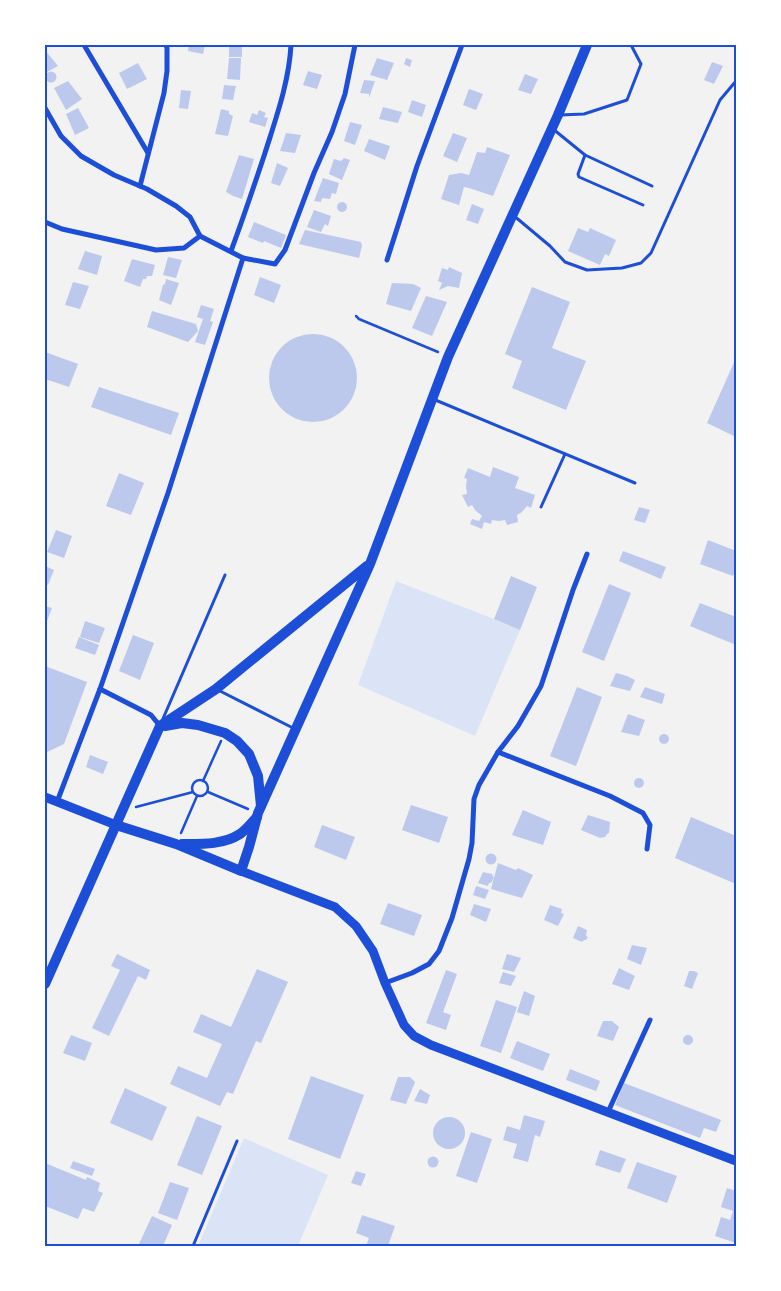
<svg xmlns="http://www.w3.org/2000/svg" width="781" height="1291" font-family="'Source Sans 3',sans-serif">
<rect width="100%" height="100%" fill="#f2f2f2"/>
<g fill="#dbe4f7">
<polygon points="396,581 494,619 520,630 475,736 358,685"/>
<polygon points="244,1138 328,1175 298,1246 198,1246"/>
</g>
<g fill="#bdc9ec">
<polygon points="189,45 205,45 203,54 188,51"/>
<rect x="229" y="45" width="13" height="12"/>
<polygon points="45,50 58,66 45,73"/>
<polygon points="229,58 241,58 240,80 227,79"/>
<polygon points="377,58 394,63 387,80 370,75"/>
<polygon points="406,58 412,60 410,67 404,64"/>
<polygon points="712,62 723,66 714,84 704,80"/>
<polygon points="138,63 147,79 127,89 119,73"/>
<polygon points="308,71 322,75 317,89 303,85"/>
<circle cx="51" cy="77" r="5.5"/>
<polygon points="525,74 538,79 531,94 518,90"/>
<polygon points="364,80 375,81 369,98 369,94 360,93"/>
<polygon points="68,81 82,99 66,110 54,88"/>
<polygon points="224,85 236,86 233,100 222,99"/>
<polygon points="469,89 483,94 476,110 463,105"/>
<polygon points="181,90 191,91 188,109 179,108"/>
<polygon points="412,100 426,105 422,117 408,112"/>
<polygon points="383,107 402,112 398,123 379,119"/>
<polygon points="78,108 89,128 75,135 66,114"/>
<polygon points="221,109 229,111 229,114 233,116 228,136 215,134"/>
<polygon points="259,110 266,113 264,117 268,118 265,127 249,122 252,113 257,115"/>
<polygon points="350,122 362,125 355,145 344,141"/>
<polygon points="286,133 301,135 295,153 280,151"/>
<polygon points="453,133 467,138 457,162 443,156"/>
<polygon points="369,139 390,146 385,160 364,151"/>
<polygon points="487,147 510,155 493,196 469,188 464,187 459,205 441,199 449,175 461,173 469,175 477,152 485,153"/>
<polygon points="239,155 254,159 242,199 233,196 226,192"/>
<polygon points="344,158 350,160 342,180 329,174 334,159 341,161"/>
<polygon points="277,163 288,168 280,186 271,183"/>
<polygon points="323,178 339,183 336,194 332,193 330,199 322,198 321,202 314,201"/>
<circle cx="342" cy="207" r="5"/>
<polygon points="472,204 484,209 478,224 466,220"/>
<polygon points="314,210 331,216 328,226 325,224 321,232 307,227"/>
<polygon points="254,222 286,235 281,248 264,241 263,243 248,237"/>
<polygon points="578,228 588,232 590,228 616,240 609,256 605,254 600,265 568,251"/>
<polygon points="305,230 361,242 362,246 359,258 299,244"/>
<polygon points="85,251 102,256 97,275 78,269"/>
<polygon points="168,257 182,260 176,278 163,275"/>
<polygon points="132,259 155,265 152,276 147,276 146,279 143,279 140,287 124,281"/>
<polygon points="449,267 462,273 459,288 448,286 439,290 442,283 438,281 442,268 448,270"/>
<polygon points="260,277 281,285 274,303 254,295"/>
<polygon points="166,279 179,283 171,305 159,300 163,285 165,284"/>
<polygon points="73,282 89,286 80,309 65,305"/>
<polygon points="392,283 413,284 421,288 411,311 386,304"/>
<polygon points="532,287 570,302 552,348 586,361 566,410 512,388 522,361 505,354"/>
<polygon points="426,296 447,302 432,336 412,328"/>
<polygon points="201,305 214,309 210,321 213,322 205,345 195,342 203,319 197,317"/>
<polygon points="152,311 196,324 198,331 188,342 147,327"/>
<circle cx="313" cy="378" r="44"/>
<polygon points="45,352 78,364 69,387 45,379"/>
<polygon points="736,358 736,437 707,423"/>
<polygon points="99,387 179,413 171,435 91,407"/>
<polygon points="493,467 519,477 515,488 535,495 531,508 527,506 522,512 517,515 518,522 507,525 505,520 499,521 492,520 491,524 484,522 482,529 470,524 472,519 479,521 482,516 475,510 472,505 468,507 462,495 467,494 466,486 467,479 464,478 468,468 490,477"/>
<polygon points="119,473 144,483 131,515 106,506"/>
<polygon points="639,507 650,510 645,523 634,520"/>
<polygon points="56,530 72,536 64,558 47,552"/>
<polygon points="708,540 736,551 736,568 733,576 700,564"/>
<polygon points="623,551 666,567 661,579 619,561"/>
<polygon points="45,566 54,570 48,585 45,583"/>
<polygon points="511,576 537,587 520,630 494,619"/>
<polygon points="609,584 631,593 604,661 582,652"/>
<polygon points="700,603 736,617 736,645 690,626"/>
<polygon points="45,606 52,608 45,626"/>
<polygon points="85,621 105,628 99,643 80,637"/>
<polygon points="133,635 154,643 140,680 119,671"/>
<polygon points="79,637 99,645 95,655 75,648"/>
<polygon points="45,666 87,682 64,744 45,753"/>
<polygon points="616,673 627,676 635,680 630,691 610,686"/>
<polygon points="577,687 602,697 576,766 550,756"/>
<polygon points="645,687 665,694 662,704 640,697"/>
<polygon points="628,714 645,720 639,736 621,732"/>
<circle cx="664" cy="739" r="5"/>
<polygon points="90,755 108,762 103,774 86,767"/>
<circle cx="639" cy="783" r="5"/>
<polygon points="411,805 448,817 439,843 402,830"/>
<polygon points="523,810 551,822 543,845 512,835"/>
<polygon points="588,815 610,822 609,833 607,834 605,837 600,838 581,830"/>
<polygon points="691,817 736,836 736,884 675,858"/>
<polygon points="322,825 355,837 346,860 314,847"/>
<circle cx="491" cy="859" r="5.5"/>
<polygon points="498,863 516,870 518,868 533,875 522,898 491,889"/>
<polygon points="483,872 492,874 494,878 491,883 489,883 488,886 478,883"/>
<polygon points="476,886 489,890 485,899 473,895"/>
<polygon points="388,903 422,915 414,936 380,924"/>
<polygon points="474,904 491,909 486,922 470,915"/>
<polygon points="550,905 562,909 561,913 564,914 558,926 544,920"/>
<polygon points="578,926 587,930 586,936 588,937 586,940 584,940 582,942 573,938"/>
<polygon points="632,945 647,948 641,965 627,959"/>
<polygon points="117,954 150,970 146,980 138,976 109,1036 92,1028 120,970 111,966"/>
<polygon points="507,954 521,958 514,972 502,969"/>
<polygon points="619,968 635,976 629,990 612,984"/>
<polygon points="257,969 288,982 261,1043 256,1041 233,1094 227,1092 220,1106 170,1084 178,1066 207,1078 222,1044 193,1032 201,1014 231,1027"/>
<polygon points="446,970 457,974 443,1012 451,1015 446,1030 426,1023"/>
<polygon points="689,971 694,971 698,973 692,989 684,986"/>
<polygon points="503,972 516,976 511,986 499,983"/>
<polygon points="524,991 535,996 529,1016 517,1012"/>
<polygon points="496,1000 517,1007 501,1053 480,1046"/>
<polygon points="603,1021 612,1021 619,1027 613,1041 597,1036"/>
<circle cx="688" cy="1040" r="5"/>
<polygon points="71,1035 92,1043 85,1061 63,1053"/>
<polygon points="517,1041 550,1054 543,1071 510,1058"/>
<polygon points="570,1069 600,1081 596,1091 566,1080"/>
<polygon points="311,1076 364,1095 340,1159 288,1139"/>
<polygon points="398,1077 410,1077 415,1082 406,1104 390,1100"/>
<polygon points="624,1083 721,1120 716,1132 704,1128 700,1138 615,1105"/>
<polygon points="125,1088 167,1107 152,1141 110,1123"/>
<polygon points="420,1089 430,1095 427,1104 414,1101"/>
<polygon points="524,1115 545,1121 540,1137 535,1135 528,1162 513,1158 517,1144 503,1140 507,1126 520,1130"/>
<polygon points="197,1116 222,1126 202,1175 177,1165"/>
<circle cx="449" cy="1133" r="16"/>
<polygon points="471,1132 492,1139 477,1183 456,1176"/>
<polygon points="600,1150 626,1159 620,1173 595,1165"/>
<circle cx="433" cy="1162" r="5.5"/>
<polygon points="73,1161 95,1169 92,1176 70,1168"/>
<polygon points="637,1162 677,1176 667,1203 627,1188"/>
<polygon points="45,1163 86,1180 87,1177 100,1183 98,1191 103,1193 94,1212 83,1208 78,1219 45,1206"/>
<polygon points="356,1171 366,1174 361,1186 351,1183"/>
<polygon points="170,1182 189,1188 177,1220 158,1213"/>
<polygon points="727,1188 736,1191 736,1243 715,1236 721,1217 730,1220 733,1211 721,1207"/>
<polygon points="362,1215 395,1226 388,1246 366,1246 369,1238 356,1233"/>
<polygon points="152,1216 172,1225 163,1246 138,1246"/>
</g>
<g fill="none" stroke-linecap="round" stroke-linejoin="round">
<g stroke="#1d4ed8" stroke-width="2.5">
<polyline points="356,316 359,319 438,352"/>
<circle cx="200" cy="788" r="8"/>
<polyline points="203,781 221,741"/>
<polyline points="208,792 248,809"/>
<polyline points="136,807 193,792"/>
<polyline points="181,833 197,796"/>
</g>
<g stroke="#1d4ed8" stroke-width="3">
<polyline points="560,115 584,114 627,100 641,64 631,45"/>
<polyline points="553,129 585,155 578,174 579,177 643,205"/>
<polyline points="585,155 652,186"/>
<polyline points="513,215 550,246 565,262 587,270 622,268 641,263 651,253 720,100 736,81"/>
<polyline points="433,399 635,483"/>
<polyline points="541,507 565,454"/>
<polyline points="218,690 293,728"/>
<polyline points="162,721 225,575"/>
<polyline points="193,1246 237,1141"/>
</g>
<g stroke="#1d4ed8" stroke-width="5">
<polyline points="84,45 148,153"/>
<polyline points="45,108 61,136 81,156 114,175 147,189 176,206 190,217 200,236 243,258 275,264 285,250 314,173 332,132 345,94 355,45"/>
<polyline points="140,186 164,93 167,71 167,48 166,45"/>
<polyline points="45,222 62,229 156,250 184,248 200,236"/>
<path d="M 231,251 C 243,219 254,186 265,153 C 276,118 289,82 291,45"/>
<polyline points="387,260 417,166 462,45"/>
<polyline points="100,689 151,715 160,726"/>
<polyline points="498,752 610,796 643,813 650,825 647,849"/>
<polyline points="57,802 100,689 168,493 243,258"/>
<polyline points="385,983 412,973 429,964 439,951 452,918 469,859 472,843 474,799 479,785 498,752 518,726 541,686 573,590 587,554"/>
<polyline points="608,1112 650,1020"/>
</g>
<g stroke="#1d4ed8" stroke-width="9">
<polyline points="45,797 116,825"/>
<polyline points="241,871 335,907 356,926 373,951 385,983 404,1025 414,1036 431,1045 736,1161"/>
</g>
<g stroke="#1d4ed8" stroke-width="10">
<polyline points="165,726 182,723 198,725 225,733 237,741 249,754 258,776 261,806"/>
<polyline points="116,825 176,844 241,871 249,847 258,813 370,564 448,357 558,115 587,45"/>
<path d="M 182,844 C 201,844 223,845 240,834 C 246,830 252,822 257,817"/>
<polyline points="45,984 160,726 216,689 367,566"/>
</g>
</g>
<rect width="781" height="1291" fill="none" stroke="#ffffff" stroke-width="92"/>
<rect x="46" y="46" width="689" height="1199" fill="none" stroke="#1d4ed8" stroke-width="2"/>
</svg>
